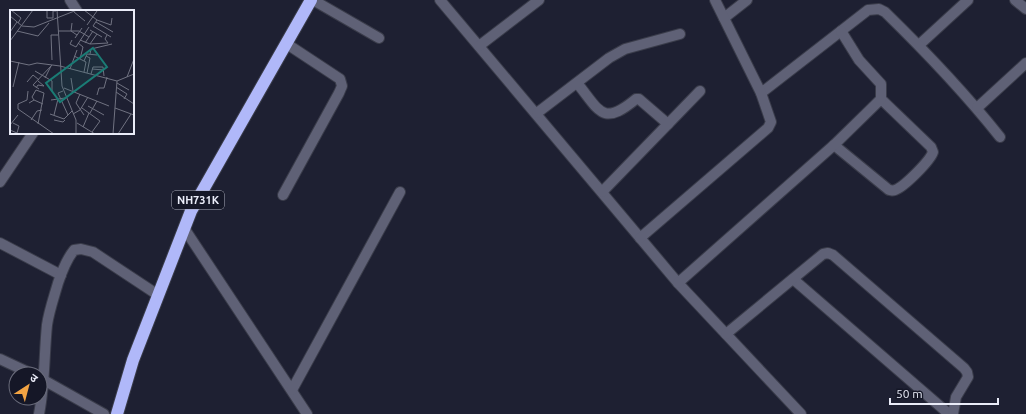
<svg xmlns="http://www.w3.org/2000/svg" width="1026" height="414" font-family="Ubuntu,'Noto Sans Devanagari',sans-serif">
<rect width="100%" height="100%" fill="#1e2032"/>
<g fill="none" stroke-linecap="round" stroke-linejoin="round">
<g stroke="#3a3c4a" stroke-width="12">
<g id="minor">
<polyline points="70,0 77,11"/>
<polyline points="313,0 379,38"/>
<polyline points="440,0 678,283 801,414"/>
<polyline points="1015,0 1026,9"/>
<polyline points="724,18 747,0"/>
<polyline points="919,45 968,0"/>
<polyline points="479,46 539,0"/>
<path d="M 577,83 C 600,111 602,127 636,99 L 639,99 L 668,124"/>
<path d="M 761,93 L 868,10 L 879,9 L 885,12 C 926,52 965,93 1000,137"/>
<polyline points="977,108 1026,63"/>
<polyline points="537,113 609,58 625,49 680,34"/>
<path d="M 834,145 L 889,190 C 891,190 893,191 895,190 C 904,187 930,161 933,152 L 931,147 L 881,99"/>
<polyline points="0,182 33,133"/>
<polyline points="602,192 700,91"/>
<polyline points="283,195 339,93 342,86 340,79 287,44"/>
<polyline points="184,228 307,414"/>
<polyline points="640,238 768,128 771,122 761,93 715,0"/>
<polyline points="0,243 61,275"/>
<polyline points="793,279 949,414"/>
<polyline points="678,283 834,145 881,99 881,84 859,60 841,31"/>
<polyline points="726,334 823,254 828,253 833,255 964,368 967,372 968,377 956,397 953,414"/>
<polyline points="0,359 32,374"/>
<polyline points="40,378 104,414"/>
<polyline points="292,390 400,192"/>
<path d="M 39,414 C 45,384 44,355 47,325 C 49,311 54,297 58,283 C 62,271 66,260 74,250 L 81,249 L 93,252 L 158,295"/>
</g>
</g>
<g stroke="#3a3c4a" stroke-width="14">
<polyline id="highway" points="117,414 133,360 191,211 311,0"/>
</g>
<use href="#minor" stroke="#5f6176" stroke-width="10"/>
<use href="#highway" stroke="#b0b8f9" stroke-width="12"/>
</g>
<g text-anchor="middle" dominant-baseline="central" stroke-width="3" stroke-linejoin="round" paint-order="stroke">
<rect fill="#151727" stroke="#aaacb9" stroke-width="1" x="172" y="191" width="52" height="18" rx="3"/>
<g font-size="11" font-weight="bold" fill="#eaecf8">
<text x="198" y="200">NH731K</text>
</g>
</g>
<g transform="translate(10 10)">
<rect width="124" height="124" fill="#1e2032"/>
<path fill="none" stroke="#707281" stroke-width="1" d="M 1,0 L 11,8 L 8,13M 37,0 L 37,8 L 43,8 L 43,1 L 46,1M 47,0 L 52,76 L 66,110 L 66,124M 74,0 L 87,10 L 101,15 L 102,8M 64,2 L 75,11M 0,6 L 12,16 L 24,17 L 67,0M 87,10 L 83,16 L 101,27M 86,12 L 103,22M 62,13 L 61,21 L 67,25M 77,15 L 87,1M 80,20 L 92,27M 7,21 L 28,26 L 39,13M 48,21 L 69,21 L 79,27M 0,22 L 7,12M 65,28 L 72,18M 62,30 L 60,34 L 66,37 L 79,17M 70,30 L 80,34 L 98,33 L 95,29 L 97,25M 0,31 L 23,0M 68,33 L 73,37 L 70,49M 75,33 L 83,21M 80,34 L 87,24M 80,44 L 81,39 L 102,34M 64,46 L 76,52 L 74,62M 76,46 L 80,48 L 77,63M 42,50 L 41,25 L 48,25M 0,51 L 19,55 L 27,53 L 50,56 L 107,71M 74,51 L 77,44 L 87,45M 60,59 L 67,40M 82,59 L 94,60M 25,61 L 42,71 L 42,81M 81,64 L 83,57 L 93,57 L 94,66M 117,67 L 124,49M 35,68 L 41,56M 61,68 L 63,81M 17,72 L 23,65 L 29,70M 107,73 L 119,80M 3,77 L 9,52M 106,77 L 117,84 L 114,89M 26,78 L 28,75 L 34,76 L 28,71M 54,78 L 99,96M 29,79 L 23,75 L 42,55M 18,81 L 17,90 L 8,94 L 8,99 L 44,124M 53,81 L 48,83 L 58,105M 106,82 L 124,94M 70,84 L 66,93 L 74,105M 87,85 L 89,78 L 94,78 L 97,67M 24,90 L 22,87 L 26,80 L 34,83 L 28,114M 41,90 L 55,88M 19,93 L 24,90 L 33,94M 78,96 L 94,105M 72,98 L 90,111 L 82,122M 105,98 L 124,105M 80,103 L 87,91M 40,104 L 54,109 L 62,101M 63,104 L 70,100 L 78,87M 44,105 L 48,89M 21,110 L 27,101 L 32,100M 44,110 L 53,112 L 55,110M 67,113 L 85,124M 0,115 L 8,105M 73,117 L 79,103M 0,120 L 7,123 L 9,116 L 3,113M 103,124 L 107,71 L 124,64M 108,124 L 121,104"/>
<path fill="#1a7c75" fill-opacity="0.15" stroke="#1a7c75" stroke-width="2" d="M 83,38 L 97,57 L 50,92 L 36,73 Z"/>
<rect width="124" height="124" fill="none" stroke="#eaecf8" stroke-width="2"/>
</g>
<g transform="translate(28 386) rotate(36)"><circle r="19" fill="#151727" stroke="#6a6c7b"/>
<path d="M0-3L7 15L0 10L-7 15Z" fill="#f3a443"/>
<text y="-6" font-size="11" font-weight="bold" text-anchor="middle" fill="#eaecf8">उ</text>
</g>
<path d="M890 398v6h108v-6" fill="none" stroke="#eaecf8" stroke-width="2"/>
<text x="896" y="398" font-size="12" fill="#eaecf8" stroke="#151727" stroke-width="3" paint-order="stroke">50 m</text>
</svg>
